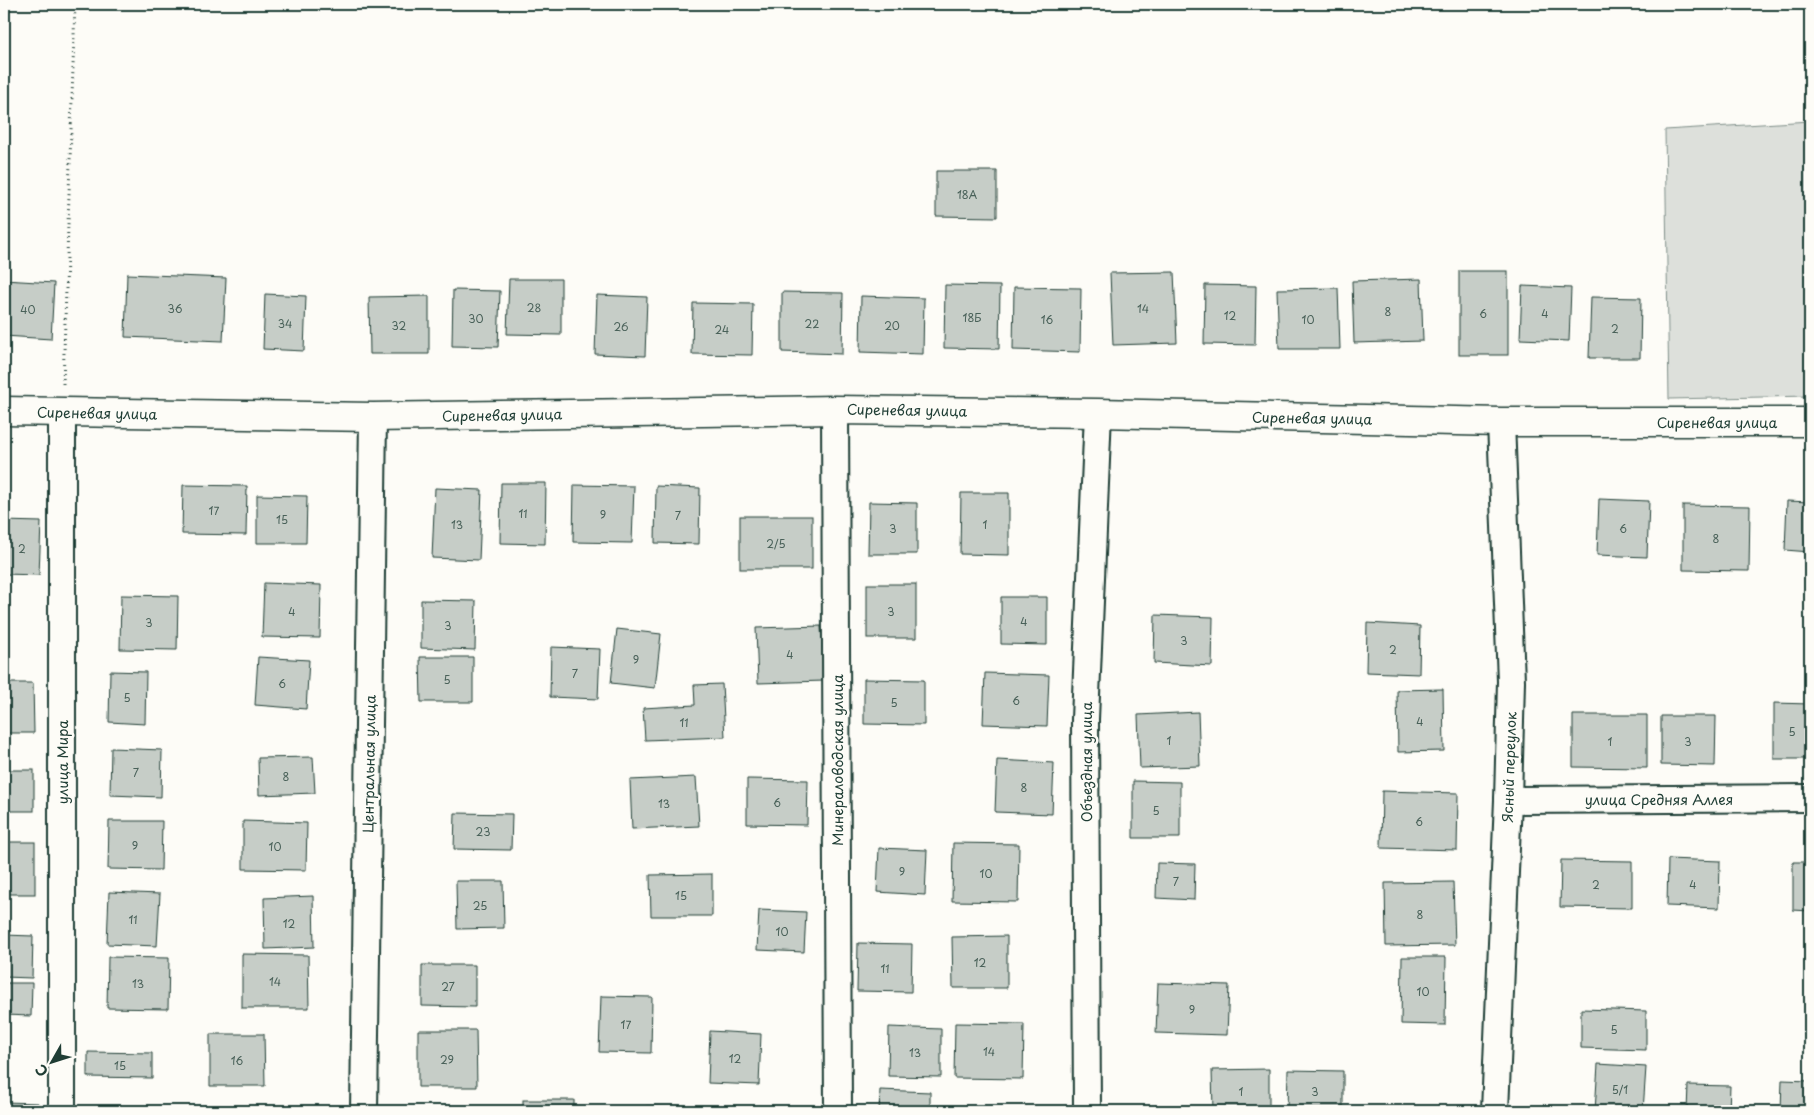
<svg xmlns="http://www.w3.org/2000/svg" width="1814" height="1115" font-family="'Playpen Sans',sans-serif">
<rect width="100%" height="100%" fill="#fdfcf7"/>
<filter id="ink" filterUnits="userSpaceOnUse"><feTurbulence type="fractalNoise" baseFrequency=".02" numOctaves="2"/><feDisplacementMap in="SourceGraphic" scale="10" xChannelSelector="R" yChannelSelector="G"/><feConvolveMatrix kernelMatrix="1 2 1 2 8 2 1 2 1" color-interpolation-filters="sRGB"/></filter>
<g filter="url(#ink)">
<polygon fill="#dde0db" stroke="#7e8e88" points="1810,121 1810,396 1669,399 1665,130"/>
<g fill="#c6cdc7" stroke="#1f3d34">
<polygon points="936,171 997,171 997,217 936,216"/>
<rect x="1459" y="271" width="49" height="84"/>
<polygon points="1174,272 1177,343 1113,345 1110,273"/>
<polygon points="127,274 226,278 223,341 125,337"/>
<polygon points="509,279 561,279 561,335 507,334"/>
<polygon points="1421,279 1423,341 1354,343 1352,281"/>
<polygon points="4,280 54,283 51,339 4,336"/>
<polygon points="945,285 1000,286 999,349 944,348"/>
<polygon points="1205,285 1256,286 1255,345 1204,344"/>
<polygon points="1522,286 1571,288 1569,341 1520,339"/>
<polygon points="1014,287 1081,288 1080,352 1013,350"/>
<polygon points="1338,288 1340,349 1279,349 1277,289"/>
<polygon points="453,290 500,291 498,347 452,346"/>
<polygon points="782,292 843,293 842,354 782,352"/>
<polygon points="265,294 306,296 304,351 263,349"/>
<polygon points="597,295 647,297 645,356 595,354"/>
<polygon points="429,296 429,354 370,354 369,297"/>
<polygon points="861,296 924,298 923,354 860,352"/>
<polygon points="1591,297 1641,298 1640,358 1589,358"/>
<polygon points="693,303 753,304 752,355 692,354"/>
<polygon points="501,483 546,483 545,544 500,543"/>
<polygon points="183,485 247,486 246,535 182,534"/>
<polygon points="574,485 634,486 632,543 573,542"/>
<polygon points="656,486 700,488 699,544 655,543"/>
<polygon points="435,488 482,490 479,560 432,558"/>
<polygon points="961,493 1009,493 1009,555 960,554"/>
<polygon points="257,495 307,496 306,543 257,543"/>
<polygon points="1599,499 1649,501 1647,557 1597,555"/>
<polygon points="1787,501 1810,502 1810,552 1785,550"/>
<polygon points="869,502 917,503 917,554 868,554"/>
<polygon points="1683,505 1750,506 1749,571 1683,570"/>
<rect x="740" y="516" width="72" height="53"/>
<polygon points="4,521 41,522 39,575 4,574"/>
<polygon points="264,583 321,585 320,638 262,637"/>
<rect x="867" y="584" width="49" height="54"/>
<polygon points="121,595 178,596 177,650 120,649"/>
<polygon points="1001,597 1047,597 1047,645 1001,644"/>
<polygon points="421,600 476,601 475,650 421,648"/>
<polygon points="1155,615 1213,617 1212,666 1154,663"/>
<polygon points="1367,623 1420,626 1419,674 1366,672"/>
<polygon points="821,626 824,681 758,683 756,628"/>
<polygon points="617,629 661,634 655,688 611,683"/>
<polygon points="551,647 600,649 598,699 550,697"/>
<polygon points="258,657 309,660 306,709 255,705"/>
<polygon points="420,657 473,657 473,702 421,702"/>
<polygon points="110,671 146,672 145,724 109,722"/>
<polygon points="985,673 1049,675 1047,726 983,724"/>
<polygon points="864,679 924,680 924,725 864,724"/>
<polygon points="4,683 33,683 34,733 4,733"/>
<polygon points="722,684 725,737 645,740 643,708 695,705 694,685"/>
<polygon points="1443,689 1444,751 1398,752 1397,690"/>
<polygon points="1774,703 1810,704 1810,759 1774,759"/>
<polygon points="1198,712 1200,766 1140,768 1138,715"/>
<polygon points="1573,715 1647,715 1647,768 1573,767"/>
<polygon points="1661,716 1716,716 1715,766 1661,765"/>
<polygon points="111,748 162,750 161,797 110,795"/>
<polygon points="313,757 315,793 259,795 258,758"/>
<polygon points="997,760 1054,763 1052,814 995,812"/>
<rect x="4" y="770" width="30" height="41"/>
<polygon points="696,777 699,826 632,829 630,780"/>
<polygon points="747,779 808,780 807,825 747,824"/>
<polygon points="1133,781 1180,782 1180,838 1133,838"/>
<polygon points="1382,791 1458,793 1457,850 1381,848"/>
<polygon points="455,813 512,814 511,850 454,849"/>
<polygon points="109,821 162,821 161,870 108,869"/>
<polygon points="243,821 307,823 306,870 243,869"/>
<rect x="4" y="842" width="31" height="52"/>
<polygon points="953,843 1019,844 1018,902 952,901"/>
<polygon points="879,848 927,850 925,895 877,892"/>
<polygon points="1668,859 1720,861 1719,908 1667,906"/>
<polygon points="1561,860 1632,861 1632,908 1560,907"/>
<polygon points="1793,862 1810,862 1810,911 1793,910"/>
<polygon points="1157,863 1195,864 1194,900 1156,898"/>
<polygon points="712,874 712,916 651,916 650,875"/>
<polygon points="456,881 503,881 504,928 457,929"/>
<polygon points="1453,882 1455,945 1386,946 1385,883"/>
<polygon points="109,892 160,894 157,946 107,944"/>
<polygon points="313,896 314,947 265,949 264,898"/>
<polygon points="759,910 806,912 804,952 757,950"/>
<polygon points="4,935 33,936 32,978 4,977"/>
<polygon points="1007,936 1007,988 953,988 952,937"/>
<polygon points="858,943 912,944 911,992 857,991"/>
<polygon points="242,954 308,955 309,1008 242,1008"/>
<polygon points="108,957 169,958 168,1009 107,1008"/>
<polygon points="1402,957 1446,957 1445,1025 1401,1024"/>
<polygon points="422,965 475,965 475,1007 422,1006"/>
<polygon points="4,983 32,983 31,1016 4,1015"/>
<polygon points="1158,983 1229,985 1227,1035 1156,1033"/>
<polygon points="601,996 652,997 651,1053 599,1052"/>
<polygon points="1581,1009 1646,1011 1646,1050 1581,1048"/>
<polygon points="955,1023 1024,1024 1023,1079 954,1078"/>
<polygon points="889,1027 941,1029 941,1077 888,1076"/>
<polygon points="418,1030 476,1030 477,1087 418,1087"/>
<polygon points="710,1031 761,1034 759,1085 708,1083"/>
<polygon points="210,1034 264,1034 265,1086 210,1086"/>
<polygon points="88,1052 152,1053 152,1078 88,1077"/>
<polygon points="1598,1064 1646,1067 1643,1111 1595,1111"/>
<polygon points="1269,1069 1269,1111 1213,1111 1212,1070"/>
<polygon points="1288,1070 1343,1071 1343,1111 1287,1111"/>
<polygon points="1782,1080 1810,1081 1810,1111 1781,1111"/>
<polygon points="1688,1085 1730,1086 1729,1111 1687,1111"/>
<polygon points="880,1090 930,1092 930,1111 879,1111"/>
<rect x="523" y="1100" width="51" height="11"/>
<polygon points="4,1102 38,1103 38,1111 4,1111"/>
<polygon points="646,1106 702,1108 702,1111 646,1111"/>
<polygon points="100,1108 156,1109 156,1111 100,1111"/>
</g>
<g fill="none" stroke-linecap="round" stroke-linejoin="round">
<g stroke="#1f3d34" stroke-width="30">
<g id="street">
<polyline points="835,410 838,1111"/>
<polyline points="1508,800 1810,798"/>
<polyline points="62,1111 62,412"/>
<polyline points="364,1111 373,417"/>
<polyline points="1087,1111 1085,719 1098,413"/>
<polyline points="1495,1111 1508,800 1511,681 1501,422"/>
</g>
</g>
<g stroke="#1f3d34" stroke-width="31">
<polyline id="secondary" points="4,411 373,417 835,410 1098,413 1501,422 1810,422"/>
</g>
<polyline stroke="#1f3d34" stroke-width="3" stroke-dasharray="1 4" stroke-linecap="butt" points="63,384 75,4"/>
<use href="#street" stroke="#fdfcf7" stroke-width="26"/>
<use href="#secondary" stroke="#fdfcf7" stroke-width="28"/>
</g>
</g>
<g text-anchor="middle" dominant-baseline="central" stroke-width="5" stroke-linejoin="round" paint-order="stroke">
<g font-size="11" fill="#496159">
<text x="967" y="194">18А</text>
<text x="534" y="307">28</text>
<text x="175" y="308">36</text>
<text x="1143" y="308">14</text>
<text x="28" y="309">40</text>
<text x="1388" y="311">8</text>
<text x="1483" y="313">6</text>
<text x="1545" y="313">4</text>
<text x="1230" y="315">12</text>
<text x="972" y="317">18Б</text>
<text x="476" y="318">30</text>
<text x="1047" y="319">16</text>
<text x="1308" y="319">10</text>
<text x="285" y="323">34</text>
<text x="812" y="323">22</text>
<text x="399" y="325">32</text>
<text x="892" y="325">20</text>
<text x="621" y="326">26</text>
<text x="1615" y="328">2</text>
<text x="722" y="329">24</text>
<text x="214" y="510">17</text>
<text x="523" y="513">11</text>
<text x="603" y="514">9</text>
<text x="678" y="515">7</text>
<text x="282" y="519">15</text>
<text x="457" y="524">13</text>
<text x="985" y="524">1</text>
<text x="893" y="528">3</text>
<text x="1623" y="528">6</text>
<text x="1716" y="538">8</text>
<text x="776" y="543">2/5</text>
<text x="22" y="548">2</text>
<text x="292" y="611">4</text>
<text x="891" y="611">3</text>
<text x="1024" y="621">4</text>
<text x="149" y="622">3</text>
<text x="448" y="625">3</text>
<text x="1184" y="640">3</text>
<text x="1393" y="649">2</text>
<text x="790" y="654">4</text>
<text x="636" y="659">9</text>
<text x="575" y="673">7</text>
<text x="447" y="679">5</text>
<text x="282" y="683">6</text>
<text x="127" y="697">5</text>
<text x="1016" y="700">6</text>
<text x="894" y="702">5</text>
<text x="1420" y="721">4</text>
<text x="684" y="722">11</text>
<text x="1792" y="731">5</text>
<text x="1169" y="740">1</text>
<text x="1610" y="741">1</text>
<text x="1688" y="741">3</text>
<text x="136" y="772">7</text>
<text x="286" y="776">8</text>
<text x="1024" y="787">8</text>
<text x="777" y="802">6</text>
<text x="664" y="803">13</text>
<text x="1156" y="810">5</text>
<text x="1419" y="821">6</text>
<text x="483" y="831">23</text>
<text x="135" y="845">9</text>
<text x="275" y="846">10</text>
<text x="902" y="871">9</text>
<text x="986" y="873">10</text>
<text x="1176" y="881">7</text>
<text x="1596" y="884">2</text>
<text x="1693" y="884">4</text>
<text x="681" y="895">15</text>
<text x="480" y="905">25</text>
<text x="1420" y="914">8</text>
<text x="133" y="919">11</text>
<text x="289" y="923">12</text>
<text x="782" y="931">10</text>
<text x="980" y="962">12</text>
<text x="885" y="968">11</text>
<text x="275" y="981">14</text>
<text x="138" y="983">13</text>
<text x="448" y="986">27</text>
<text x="1423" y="991">10</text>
<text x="1192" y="1009">9</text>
<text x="626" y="1024">17</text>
<text x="1614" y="1029">5</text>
<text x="989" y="1051">14</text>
<text x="915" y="1052">13</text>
<text x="735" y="1058">12</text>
<text x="447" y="1059">29</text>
<text x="237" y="1060">16</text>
<text x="120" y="1065">15</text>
<text x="1620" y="1089">5/1</text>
<text x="1241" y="1091">1</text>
<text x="1315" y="1091">3</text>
</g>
<g font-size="14" fill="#1f3d34" stroke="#fdfcf7">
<text transform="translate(907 410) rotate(1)">Сиреневая улица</text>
<text transform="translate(97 413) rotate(1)">Сиреневая улица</text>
<text transform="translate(502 415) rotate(-1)">Сиреневая улица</text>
<text transform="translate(1312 418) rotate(1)">Сиреневая улица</text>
<text x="1717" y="422">Сиреневая улица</text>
<text transform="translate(837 760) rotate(-90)">Минераловодская улица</text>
<text transform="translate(62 762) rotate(-90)">улица Мира</text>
<text transform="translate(1086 762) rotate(-90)">Объездная улица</text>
<text transform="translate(369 764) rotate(-89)">Центральная улица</text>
<text transform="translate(1509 767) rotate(-88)">Ясный переулок</text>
<text x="1659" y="799">улица Средняя Аллея</text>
</g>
</g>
<rect width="1814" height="1115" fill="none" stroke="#fdfcf7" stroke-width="20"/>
<rect x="10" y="10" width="1794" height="1095" fill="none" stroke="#1f3d34" stroke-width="2" filter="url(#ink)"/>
<g transform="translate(52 1062) rotate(231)" stroke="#fdfcf7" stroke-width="4" paint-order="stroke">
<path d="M0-4L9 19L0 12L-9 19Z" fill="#1f3d34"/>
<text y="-8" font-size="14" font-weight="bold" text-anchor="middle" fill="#1f3d34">С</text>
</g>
</svg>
